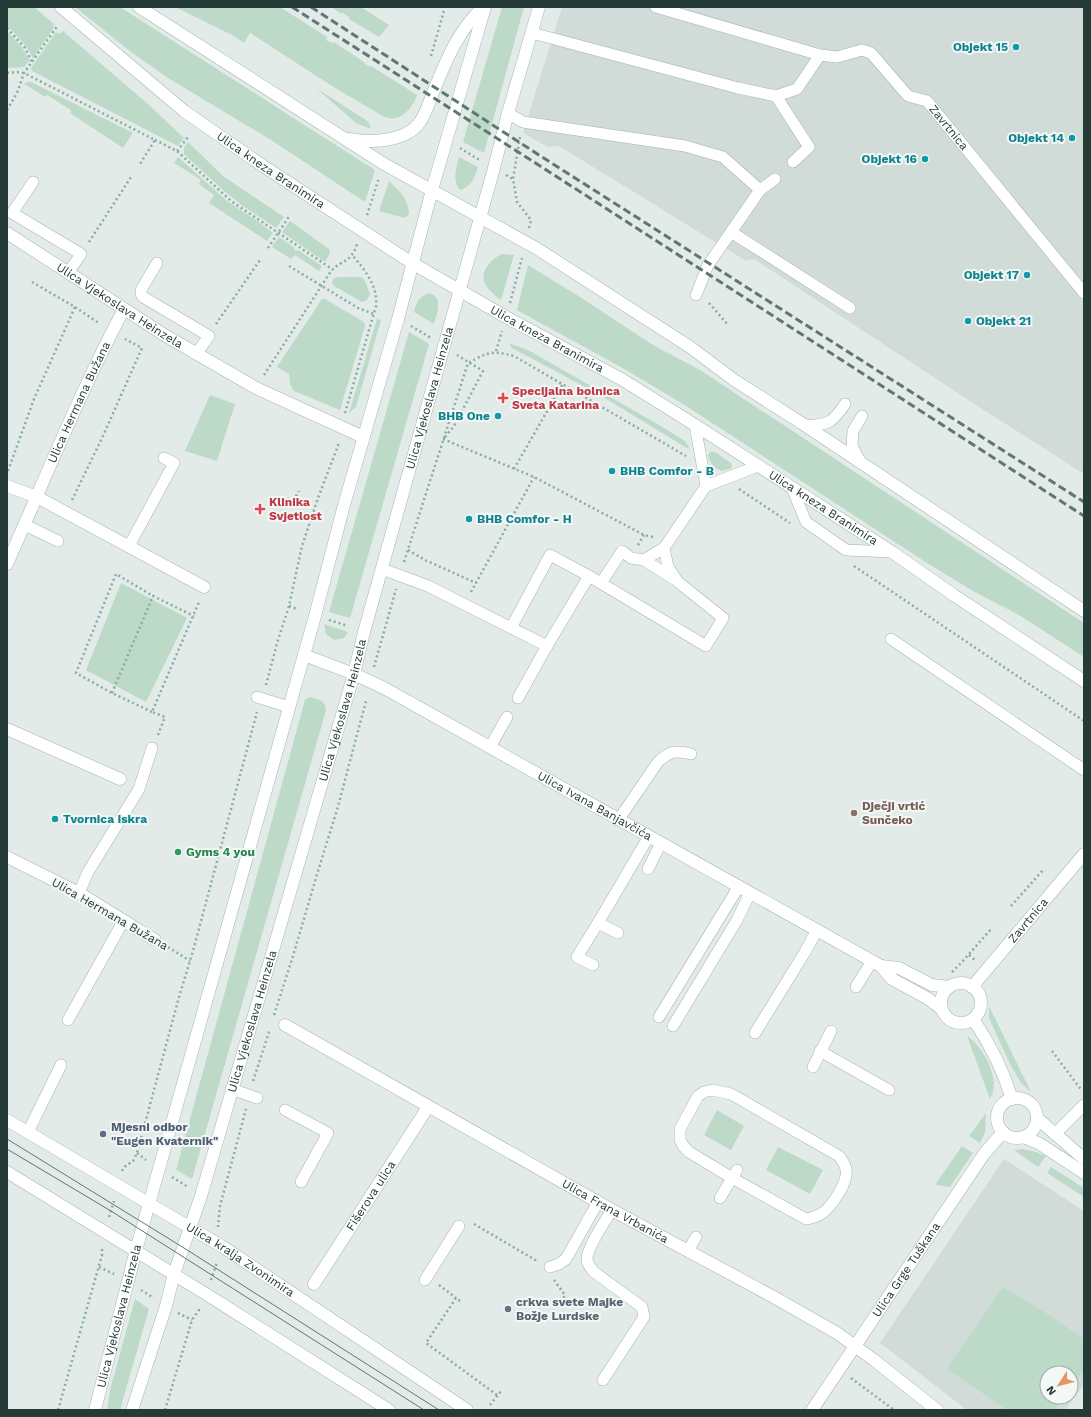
<svg xmlns="http://www.w3.org/2000/svg" width="1091" height="1417" font-family="'Work Sans',sans-serif">
<rect width="100%" height="100%" fill="#e3ebe8"/>
<g fill="#d1dbd8" fill-rule="evenodd">
<polygon points="562,7 1084,7 1084,474 976,405 754,259 746,261 559,146 548,147 523,133"/>
<path d="M 1004,1159 L 1084,1211 L 1084,1385 L 1065,1410 L 967,1410 L 880,1343 ZM 1047,1373 L 1071,1373 L 1071,1397 L 1047,1397 Z"/>
</g>
<g fill="#bddac9">
<path d="M 7,7 L 34,7 L 54,24 L 53,29 L 33,58 C 26,45 18,36 7,26 Z"/>
<polygon points="75,7 120,7 375,170 365,202 271,140 168,78 131,52"/>
<path d="M 175,7 L 280,7 L 327,37 L 326,40 L 332,43 L 334,42 L 364,62 L 364,63 L 370,67 L 371,66 L 417,95 C 413,107 402,121 388,118 C 380,116 372,109 364,105 C 325,83 288,57 250,33 L 244,43 L 234,36 Z"/>
<polygon points="331,7 361,7 389,25 379,37 349,19 349,17 343,13 342,14"/>
<polygon points="502,7 524,7 484,153 463,142"/>
<polygon points="7,31 21,46 30,60 24,67 7,68"/>
<polygon points="63,31 149,105 184,138 178,146 32,71 31,68 56,32 60,34"/>
<polygon points="28,82 31,82 133,133 123,148 70,113 71,110 47,95 45,97 24,84"/>
<polygon points="316,88 366,120 369,123 371,129 356,123"/>
<polygon points="188,142 223,176 284,217 276,228 243,206 224,191 186,156 184,154 184,148"/>
<polygon points="178,157 227,201 259,222 273,233 267,241 209,203 214,195 199,184 201,180 174,163"/>
<path d="M 459,157 L 478,167 C 475,177 472,185 461,190 L 458,188 C 453,177 456,168 459,157 Z"/>
<path d="M 389,181 C 400,192 408,197 409,214 L 405,218 L 379,211 Z"/>
<polygon points="290,221 329,249 330,253 325,262 282,232"/>
<polygon points="279,237 295,248 294,250 296,251 298,250 322,266 319,271 295,255 291,259 272,247"/>
<path d="M 503,254 L 514,255 L 501,300 C 495,295 489,291 485,284 C 479,272 492,257 503,254 Z"/>
<polygon points="528,265 580,297 653,345 700,370 1084,623 1084,657 1019,615 973,591 927,563 683,404 626,370 517,310"/>
<polygon points="337,277 361,277 364,279 370,294 367,300 362,302 334,286 332,283 333,279"/>
<path d="M 429,293 L 434,295 L 438,300 L 438,310 L 434,324 L 414,312 C 416,302 419,297 429,293 Z"/>
<polygon points="322,299 325,299 364,322 365,326 340,410 294,391 290,384 289,374 277,367"/>
<polygon points="377,319 381,320 356,407 349,413"/>
<polygon points="409,332 429,344 350,618 329,612"/>
<polygon points="509,343 528,350 661,426 685,441 690,449 685,447 600,395 512,348"/>
<polygon points="210,395 235,404 217,461 185,451"/>
<polygon points="710,452 715,452 731,463 732,468 722,471 713,467 708,456"/>
<polygon points="121,583 187,618 146,702 86,670"/>
<polygon points="324,624 348,632 344,638 334,640 326,634"/>
<path d="M 310,697 C 317,699 326,700 326,710 L 192,1179 L 176,1170 L 305,700 Z"/>
<polygon points="989,1006 1031,1092 1021,1083 1010,1064 989,1018"/>
<path d="M 967,1036 C 983,1046 1002,1081 990,1099 Z"/>
<polygon points="717,1110 744,1126 731,1150 704,1135"/>
<polygon points="986,1113 985,1132 980,1143 969,1136"/>
<polygon points="962,1146 973,1153 950,1187 935,1185"/>
<polygon points="778,1147 823,1170 810,1194 766,1170"/>
<polygon points="1022,1149 1036,1152 1046,1156 1038,1167 1014,1150"/>
<polygon points="1051,1167 1084,1188 1084,1197 1047,1173"/>
<polygon points="1003,1287 1046,1313 1084,1339 1084,1369 1071,1387 1071,1373 1047,1373 1047,1397 1063,1397 1054,1410 1007,1410 947,1369"/>
<polygon points="135,1299 149,1309 120,1410 107,1410 110,1390"/>
</g>
<g fill="none" stroke-linecap="round" stroke-linejoin="round">
<g stroke="#a6b3b0" stroke-width="12">
<g id="lane">
<path id="s1" d="M 656,7 L 820,55 L 837,57 L 862,50 L 871,53 L 908,96 L 927,101 L 1084,293"/>
<polyline points="532,33 738,88 776,96 797,89 820,55"/>
<polyline points="776,96 809,147 793,162"/>
<polyline points="508,113 523,122 685,146 723,157 760,190"/>
<polyline points="775,179 760,190 731,232 850,308"/>
<polyline points="33,182 12,213 81,254 68,273"/>
<polyline points="157,263 141,290 141,294 143,297 209,336 196,354"/>
<polyline points="696,295 708,265 731,232"/>
<polyline points="695,425 706,486 758,466"/>
<path d="M 806,426 C 830,424 832,423 845,404"/>
<polyline points="861,463 852,446 853,431 862,416"/>
<polyline points="792,488 806,522 846,550 892,552"/>
<polyline points="25,525 58,541"/>
<polyline points="129,546 174,463 164,458"/>
<polyline points="644,560 674,579"/>
<polyline points="382,569 428,586 547,646"/>
<polyline points="601,583 622,551 631,558 644,560 664,548 706,486"/>
<polyline points="511,628 550,555 589,576"/>
<polyline points="891,639 1084,770"/>
<polyline points="257,697 289,707"/>
<polyline points="518,698 547,646 589,576 706,646 723,618 678,582 668,567 664,548"/>
<polyline points="490,747 507,717"/>
<path d="M 619,819 L 658,762 C 670,751 675,750 691,754"/>
<polyline points="648,869 661,843"/>
<polyline points="79,893 88,872 139,789 152,748"/>
<polyline points="618,933 598,923 649,836"/>
<polyline points="593,965 577,957 598,923"/>
<polyline points="856,987 872,961"/>
<polyline points="659,1017 739,886"/>
<polyline points="68,1020 124,920"/>
<polyline points="673,1026 737,920 750,893"/>
<polyline points="755,1033 805,952 817,930"/>
<polyline points="820,1051 889,1090"/>
<polyline points="813,1067 831,1031"/>
<polyline points="231,1089 257,1098"/>
<path d="M 712,1090 L 731,1094 L 839,1156 C 843,1161 848,1168 846,1176 C 844,1187 831,1208 821,1214 C 816,1217 812,1218 806,1219 L 732,1178 L 689,1152 L 684,1147 L 680,1140 L 680,1129 L 698,1096 L 704,1092 Z"/>
<polyline points="285,1110 328,1133 301,1182"/>
<polyline points="28,1132 61,1065"/>
<polyline points="1055,1134 1084,1105"/>
<polyline points="720,1198 737,1170"/>
<polyline points="688,1251 696,1237"/>
<polyline points="550,1267 559,1264 566,1259 598,1202"/>
<polyline points="425,1280 459,1226"/>
<path d="M 603,1380 L 644,1317 L 642,1307 L 594,1272 C 590,1267 587,1264 587,1258 C 588,1246 605,1221 612,1210"/>
</g>
</g>
<g stroke="#a6b3b0" stroke-width="13">
<g id="street">
<path id="s2" d="M 7,233 L 166,336 L 256,388 L 363,437"/>
<polyline points="7,486 37,497 204,587"/>
<path id="s3" d="M 7,564 C 45,479 80,392 124,309"/>
<polyline points="7,729 120,779"/>
<polyline points="7,857 79,893 155,940"/>
<path id="s4" d="M 972,987 L 1084,854"/>
<path id="s5" d="M 285,1025 L 612,1210 L 770,1295 L 837,1333 L 874,1360 L 937,1410"/>
<path id="s6" d="M 314,1284 L 428,1107"/>
<path id="s7" d="M 812,1410 L 984,1154 L 1003,1132"/>
</g>
</g>
<g stroke="#a2b6b1" stroke-width="13">
<g id="secondary">
<path id="s8" d="M 61,7 L 184,111 L 263,166 L 412,263 L 506,317 L 623,380 L 695,425 L 892,552 L 955,596 L 1084,681"/>
<polyline points="139,7 384,164 536,248 690,347 734,380 806,426 1084,611"/>
<path d="M 349,139 C 371,143 406,142 420,122 C 427,112 430,99 435,88 C 447,58 459,30 483,7"/>
<path id="s9" d="M 304,655 L 354,674 L 384,688 L 881,966 L 892,979 L 927,998 L 942,1009"/>
<polyline points="881,966 899,968 932,985 949,987"/>
<circle cx="961" cy="1003" r="20"/>
<path d="M 973,1019 C 990,1044 1003,1070 1012,1099"/>
<circle cx="1017" cy="1118" r="20"/>
<polyline points="1037,1118 1084,1159"/>
<path id="s10" d="M 7,1120 L 223,1247 L 467,1410"/>
<polyline points="1024,1137 1040,1144 1084,1173"/>
<polyline points="7,1172 206,1294 389,1410"/>
<path id="s11" d="M 95,1410 L 136,1250 L 315,616 L 344,505 L 398,319 L 432,190 L 485,7"/>
<path id="s12" d="M 132,1410 L 166,1306 L 174,1274 L 201,1196 L 354,674 L 364,632 L 494,168 L 508,113 L 539,7"/>
</g>
</g>
<g stroke="#86aca5" stroke-width="2.5" stroke-dasharray="2 3" stroke-linecap="butt">
<polyline points="7,28 25,48 32,62"/>
<polyline points="431,56 445,7"/>
<polyline points="7,73 19,72 26,74 155,140 140,164"/>
<polyline points="7,110 17,93 24,73 58,25"/>
<polyline points="520,137 513,179 517,202 531,220 529,228"/>
<polyline points="155,140 177,151 231,201 332,269"/>
<polyline points="460,148 481,161"/>
<polyline points="177,151 188,137"/>
<polyline points="506,175 513,179"/>
<polyline points="367,215 379,178"/>
<polyline points="89,242 131,177"/>
<polyline points="268,248 290,215"/>
<polyline points="289,266 358,308 374,314"/>
<polyline points="32,282 75,307 100,324"/>
<polyline points="510,303 522,258"/>
<polyline points="709,303 728,325"/>
<polyline points="216,324 260,260"/>
<polyline points="411,326 431,338"/>
<polyline points="496,351 502,331"/>
<path d="M 264,375 L 331,271 C 343,259 351,263 357,244"/>
<path d="M 345,413 L 376,306 C 378,286 365,270 353,256"/>
<polyline points="445,437 454,426 483,371 457,355"/>
<polyline points="443,439 534,477 644,535 653,537"/>
<polyline points="514,469 562,385"/>
<polyline points="8,471 34,399 75,307"/>
<polyline points="739,489 790,523"/>
<polyline points="287,499 295,498 299,491"/>
<polyline points="72,500 103,436 142,348 125,339"/>
<polyline points="638,545 644,535"/>
<polyline points="408,550 425,560 476,583"/>
<path d="M 404,562 L 468,363 C 489,352 491,350 514,356 L 686,456"/>
<polyline points="854,566 1084,721"/>
<polyline points="471,592 534,477"/>
<polyline points="289,606 297,609"/>
<polyline points="329,620 348,626"/>
<polyline points="374,667 396,589"/>
<polyline points="266,685 278,640 289,606 302,546 318,498 339,443"/>
<polyline points="112,693 153,596 194,616"/>
<polyline points="152,712 112,693 76,673 116,574 153,596"/>
<polyline points="158,735 165,717 152,712 199,602"/>
<polyline points="1011,906 1044,869"/>
<polyline points="168,947 190,961"/>
<polyline points="969,955 976,961"/>
<polyline points="952,972 962,962 992,928"/>
<polyline points="274,1015 293,956 318,871 337,810 366,701"/>
<polyline points="1052,1051 1082,1091"/>
<polyline points="253,1081 270,1029"/>
<polyline points="137,1153 146,1160"/>
<polyline points="122,1171 124,1167 133,1161 137,1153 179,997 193,951 257,712"/>
<polyline points="172,1177 188,1187"/>
<polyline points="109,1217 114,1201"/>
<polyline points="474,1224 537,1261"/>
<polyline points="218,1227 220,1206 246,1109"/>
<polyline points="99,1267 114,1274"/>
<polyline points="211,1280 217,1262"/>
<polyline points="554,1280 565,1295 559,1307"/>
<polyline points="439,1285 456,1298"/>
<polyline points="141,1290 154,1298"/>
<polyline points="460,1301 456,1298 426,1343 497,1395"/>
<polyline points="178,1313 192,1320"/>
<polyline points="851,1378 894,1410"/>
<polyline points="490,1405 501,1391"/>
<polyline points="58,1410 102,1255 102,1247"/>
<polyline points="165,1410 192,1320 201,1307"/>
</g>
<use href="#lane" stroke="#fff" stroke-width="11"/>
<use href="#street" stroke="#fff" stroke-width="12"/>
<use href="#secondary" stroke="#fff" stroke-width="12"/>
<g stroke="#5f7673" stroke-width="1">
<polyline points="7,1139 184,1248 439,1410"/>
<polyline points="7,1149 111,1211 424,1410"/>
</g>
<g stroke="#5f7673" stroke-width="3" stroke-dasharray="8 4" stroke-linecap="butt">
<polyline points="292,7 537,164 1084,516"/>
<polyline points="311,7 542,157 1084,502"/>
</g>
</g>
<g fill="#0f9aa8" stroke="#f3f8f6" stroke-width="1.5">
<circle cx="1016" cy="47" r="4"/>
<circle cx="1072" cy="138" r="4"/>
<circle cx="925" cy="159" r="4"/>
<circle cx="1027" cy="275" r="4"/>
<circle cx="968" cy="321" r="4"/>
<circle cx="498" cy="416" r="4"/>
<circle cx="612" cy="471" r="4"/>
<circle cx="469" cy="519" r="4"/>
<circle cx="55" cy="819" r="4"/>
</g>
<g fill="#e0444e" stroke="#f3f8f6" stroke-width="1.5">
<path d="M501 392h4v4h4v4h-4v4h-4v-4h-4v-4h4z"/>
<path d="M258 503h4v4h4v4h-4v4h-4v-4h-4v-4h4z"/>
</g>
<circle fill="#8d6e63" stroke="#f3f8f6" stroke-width="1.5" cx="854" cy="813" r="4"/>
<circle fill="#2e9e5b" stroke="#f3f8f6" stroke-width="1.5" cx="178" cy="852" r="4"/>
<circle fill="#5c6f8a" stroke="#f3f8f6" stroke-width="1.5" cx="103" cy="1134" r="4"/>
<circle fill="#6b7280" stroke="#f3f8f6" stroke-width="1.5" cx="508" cy="1309" r="4"/>
<g text-anchor="middle" dominant-baseline="central" stroke-width="4" stroke-linejoin="round" paint-order="stroke">
<g font-size="12" font-weight="bold" fill="#0d838f" stroke="#f3f8f6" text-anchor="end">
<text x="1008" y="47">Objekt 15</text>
<text x="1064" y="138">Objekt 14</text>
<text x="917" y="159">Objekt 16</text>
<text x="1019" y="275">Objekt 17</text>
<text x="976" y="321" text-anchor="start">Objekt 21</text>
<text x="490" y="416">BHB One</text>
<text x="620" y="471" text-anchor="start">BHB Comfor - B</text>
<text x="477" y="519" text-anchor="start">BHB Comfor - H</text>
<text x="63" y="819" text-anchor="start">Tvornica Iskra</text>
</g>
<g font-size="12" fill="#243b38" stroke="#f3f8f6">
<text stroke="none"><textPath href="#s1" startOffset="334">Zavrtnica</textPath></text>
<text stroke="none"><textPath href="#s8" startOffset="266">Ulica kneza Branimira</textPath></text>
<text stroke="none"><textPath href="#s2" startOffset="134">Ulica Vjekoslava Heinzela</textPath></text>
<text stroke="none"><textPath href="#s8" startOffset="590">Ulica kneza Branimira</textPath></text>
<text stroke="none"><textPath href="#s12" startOffset="1055">Ulica Vjekoslava Heinzela</textPath></text>
<text stroke="none"><textPath href="#s3" startOffset="177">Ulica Hermana Bužana</textPath></text>
<text stroke="none"><textPath href="#s8" startOffset="914">Ulica kneza Branimira</textPath></text>
<text stroke="none"><textPath href="#s12" startOffset="731">Ulica Vjekoslava Heinzela</textPath></text>
<text stroke="none"><textPath href="#s9" startOffset="328">Ulica Ivana Banjavčića</textPath></text>
<text transform="translate(110 914) rotate(30)">Ulica Hermana Bužana</text>
<text stroke="none"><textPath href="#s4" startOffset="87">Zavrtnica</textPath></text>
<text stroke="none"><textPath href="#s12" startOffset="407">Ulica Vjekoslava Heinzela</textPath></text>
<text stroke="none"><textPath href="#s6" startOffset="105">Fišerova ulica</textPath></text>
<text stroke="none"><textPath href="#s5" startOffset="379">Ulica Frana Vrbanića</textPath></text>
<text stroke="none"><textPath href="#s10" startOffset="272">Ulica kralja Zvonimira</textPath></text>
<text stroke="none"><textPath href="#s7" startOffset="169">Ulica Grge Tuškana</textPath></text>
<text stroke="none"><textPath href="#s11" startOffset="97">Ulica Vjekoslava Heinzela</textPath></text>
</g>
<g font-size="12" font-weight="bold" fill="#be3a42" stroke="#f3f8f6" text-anchor="start">
<text x="512" y="391">Specijalna bolnica<tspan x="512" dy="14">Sveta Katarina</tspan></text>
<text x="269" y="502">Klinika<tspan x="269" dy="14">Svjetlost</tspan></text>
</g>
<g font-size="12" font-weight="bold" fill="#785e54" stroke="#f3f8f6" text-anchor="start">
<text x="862" y="806">Dječji vrtić<tspan x="862" dy="14">Sunčeko</tspan></text>
</g>
<g font-size="12" font-weight="bold" fill="#27864d" stroke="#f3f8f6" text-anchor="start">
<text x="186" y="852">Gyms 4 you</text>
</g>
<g font-size="12" font-weight="bold" fill="#4e5e75" stroke="#f3f8f6" text-anchor="start">
<text x="111" y="1127">Mjesni odbor<tspan x="111" dy="14">"Eugen Kvaternik"</tspan></text>
</g>
<g font-size="12" font-weight="bold" fill="#5b616d" stroke="#f3f8f6" text-anchor="start">
<text x="516" y="1302">crkva svete Majke<tspan x="516" dy="14">Božje Lurdske</tspan></text>
</g>
</g>
<rect width="1091" height="1417" fill="none" stroke="#243b38" stroke-width="16"/>
<g transform="translate(1059 1385) rotate(234)"><circle r="19" fill="#f3f8f6" stroke="#a0acaa"/>
<path d="M0-3L7 15L0 10L-7 15Z" fill="#e59667"/>
<text y="-6" font-size="11" font-weight="bold" text-anchor="middle" fill="#243b38">N</text>
</g>
</svg>
